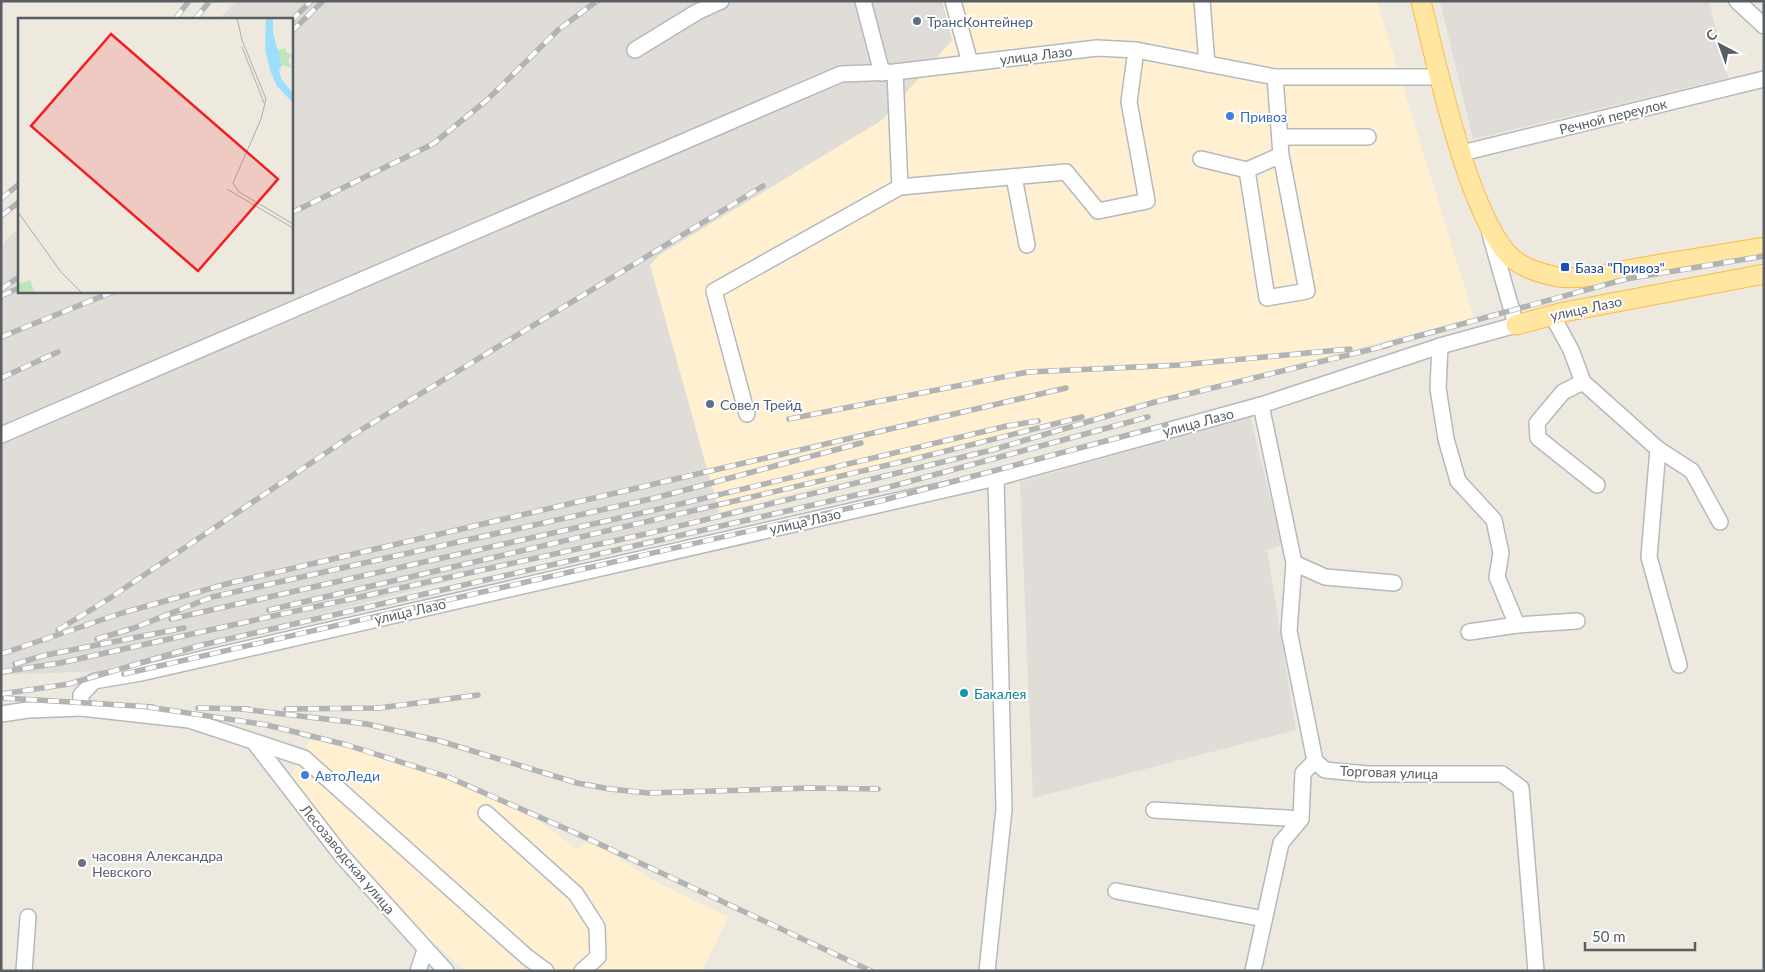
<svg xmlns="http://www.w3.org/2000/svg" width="1765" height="972" font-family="Lato,sans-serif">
<rect width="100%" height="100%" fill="#ede9df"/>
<g fill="#fff0d2">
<polygon points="942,1 1377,1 1474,318 719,512 650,265 659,255 952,40"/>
<polygon points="315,739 373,754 502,797 520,807 578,850 589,838 654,881 729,917 702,971 467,971 425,936 327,825 291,775 309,741 314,742"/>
</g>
<g fill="#e0dcd7">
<polygon points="236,1 942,1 952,40 882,120 659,255 650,265 719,512 99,671 1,675 1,246 19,227 19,291 291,291 291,19 219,19"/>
<polygon points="1440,1 1709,1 1728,78 1473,139"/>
<polygon points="1250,416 1282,545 1267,550 1296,730 1033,798 1020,482"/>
</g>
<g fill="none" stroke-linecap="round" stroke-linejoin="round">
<g stroke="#b5b9be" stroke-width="18">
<g id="minor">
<polyline points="863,1 882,73"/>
<polyline points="953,1 970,63"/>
<polyline points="1202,1 1207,64"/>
<polyline points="1737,1 1764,26"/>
<polyline points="635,50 697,12 721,1"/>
<polyline points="895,72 900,187 1066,172 1098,211 1147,201 1129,102 1136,50"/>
<polyline points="1275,77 1281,155 1307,291 1267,298 1247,170 1281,155"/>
<polyline points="1280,137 1368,137"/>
<polyline points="1462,153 1764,79"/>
<polyline points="1201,159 1247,170"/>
<polyline points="1014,177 1027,245"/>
<polyline points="1552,315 1571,350 1583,382 1658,449 1692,471 1720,522"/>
<polyline points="1440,346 1438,388 1446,439 1458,481 1494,520 1501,553 1497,577 1517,625 1577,621"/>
<polyline points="1583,382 1563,392 1537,423 1538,438 1597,485"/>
<polyline points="1261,405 1294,563 1289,631 1315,761 1325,770 1368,774 1502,774 1521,788 1536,971"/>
<polyline points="747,414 714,291 900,187"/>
<polyline points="1,435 841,74 895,72 1097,48 1136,50 1275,77 1440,77"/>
<polyline points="1658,449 1649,557 1679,665"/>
<polyline points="1294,563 1325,577 1394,583"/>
<polyline points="1469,632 1517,625"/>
<polyline points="1,714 28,710 81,708"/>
<polyline points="254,742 342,856 446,971"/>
<polyline points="1154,810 1301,819"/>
<polyline points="486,813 576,894 597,927 598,957 582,971"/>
<polyline points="1116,891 1264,919"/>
<polyline points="24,971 28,917"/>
<polyline points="418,971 425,950"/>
<polyline points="546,971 527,957 304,758 189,720 81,708 81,695 94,681 141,673 996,478 1261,405 1440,346 1516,325 1490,234"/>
<polyline points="987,971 1004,809 996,478"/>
<polyline points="1253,971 1281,843 1301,819 1303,773 1315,761"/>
</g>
</g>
<g stroke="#fbb94a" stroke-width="21">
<g id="major">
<path d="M 1421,1 C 1436,61 1469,221 1513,259 C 1525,269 1543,274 1558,277 C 1583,280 1612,273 1637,268 C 1679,261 1721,254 1764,247"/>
<polyline points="1516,325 1564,312 1764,274"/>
</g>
</g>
<use href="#minor" stroke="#fff" stroke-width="15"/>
<use href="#major" stroke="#ffe7a2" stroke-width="19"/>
<g stroke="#b2b3b3" stroke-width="5.5">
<g id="rail">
<polyline points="175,19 189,1"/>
<polyline points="195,19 210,1"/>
<polyline points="291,21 311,1"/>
<polyline points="291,32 323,1"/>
<polyline points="1,199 19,184"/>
<polyline points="291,213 433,144 487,100 558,30 597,1"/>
<polyline points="1,216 19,202"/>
<polyline points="1,289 19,277"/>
<polyline points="1,296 19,288"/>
<polyline points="1,337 115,291"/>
<polyline points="1382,346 1626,279 1764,256"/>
<polyline points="1,378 58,352"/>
<polyline points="789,419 1028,372 1180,365 1350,349"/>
<polyline points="269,610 918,458 1082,417"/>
<polyline points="171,619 655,510 1007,426 1038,421"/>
<polyline points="58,630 107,600 351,436 763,186"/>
<polyline points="97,639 134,628 212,597 655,498 861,443"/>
<polyline points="1,654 122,613 230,583 1066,388"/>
<polyline points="15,664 46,655 184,628"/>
<polyline points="1,672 60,663 650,533 992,450 1155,402 1389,345"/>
<polyline points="124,674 880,501 1166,425"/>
<polyline points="1,694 69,684 198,646 878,490 1148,417"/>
<polyline points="4,698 153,707"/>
<polyline points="148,707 267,725 347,745 448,777 580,835 871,971"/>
<polyline points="198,708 248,709"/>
<polyline points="242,709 367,724 440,741 577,783 610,789 648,793 811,788 878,789"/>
<polyline points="286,709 379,708 478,695"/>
</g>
</g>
<use href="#rail" stroke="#fff" stroke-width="4" stroke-dasharray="11" stroke-linecap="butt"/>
</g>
<g fill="#5c6f8a" stroke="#fff" stroke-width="2">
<circle cx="917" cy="21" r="5"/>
<circle cx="710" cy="404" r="5"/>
</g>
<g fill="#3f7fe0" stroke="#fff" stroke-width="2">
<circle cx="1230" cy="116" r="5"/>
<circle cx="305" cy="775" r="5"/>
</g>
<rect fill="#1a4fb4" stroke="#fff" stroke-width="2" x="1560" y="262" width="10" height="10" rx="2.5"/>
<circle fill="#0f9aa8" stroke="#fff" stroke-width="2" cx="964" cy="693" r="5"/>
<circle fill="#6b7280" stroke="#fff" stroke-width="2" cx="82" cy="863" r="5"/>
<g text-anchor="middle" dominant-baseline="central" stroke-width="4" stroke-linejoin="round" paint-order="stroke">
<g font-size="14" fill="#4e5e75" stroke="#fff" text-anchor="start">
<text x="927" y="21">ТрансКонтейнер</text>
<text x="720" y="404">Совел Трейд</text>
</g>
<g font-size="14" fill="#585e62" stroke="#fff">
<text transform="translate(1036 55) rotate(-7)">улица Лазо</text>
<text transform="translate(1613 116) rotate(-14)">Речной переулок</text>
<text transform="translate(1586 308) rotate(-12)">улица Лазо</text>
<text transform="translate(1198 422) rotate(-15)">улица Лазо</text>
<text transform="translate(805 521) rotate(-13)">улица Лазо</text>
<text transform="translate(410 611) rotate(-13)">улица Лазо</text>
<text transform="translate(1389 772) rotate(2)">Торговая улица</text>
<text transform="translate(348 859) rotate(50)">Лесозаводская улица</text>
</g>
<g font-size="14" fill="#366cbe" stroke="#fff" text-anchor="start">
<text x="1240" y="116">Привоз</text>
<text x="315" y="775">АвтоЛеди</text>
</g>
<g font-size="14" fill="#164399" stroke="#fff" text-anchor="start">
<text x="1575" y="267">База "Привоз"</text>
</g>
<g font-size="14" fill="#0d838f" stroke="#fff" text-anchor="start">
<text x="974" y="693">Бакалея</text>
</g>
<g font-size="14" fill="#5b616d" stroke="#fff" text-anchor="start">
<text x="92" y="855">часовня Александра<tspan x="92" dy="16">Невского</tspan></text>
</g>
</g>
<g transform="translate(18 18)">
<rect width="275" height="275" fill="#ede9df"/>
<path d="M 268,30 L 268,34 L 275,37 L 275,44 L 272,38 L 270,43 L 275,50 L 264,47 L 260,39 L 260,32 ZM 12,262 L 17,275 L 0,275 L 0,266 Z" fill="#bee7b9"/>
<path d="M 248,0 L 255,0 L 255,15 L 264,47 L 261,53 L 264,62 L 275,75 L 275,85 L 259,68 L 252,52 L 247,32 Z" fill="#9ddeff"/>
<path fill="none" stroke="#adada9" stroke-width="1" d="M 219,0 L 224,22 L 248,81 L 243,101 L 215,165 L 221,174 L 275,206M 224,29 L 246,85M 209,171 L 275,210M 0,194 L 43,254 L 64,275"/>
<path fill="#f51d21" fill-opacity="0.15" stroke="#f51d21" stroke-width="2.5" d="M 93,16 L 260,161 L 180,253 L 13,108 Z"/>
<rect width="275" height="275" fill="none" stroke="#585e62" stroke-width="2.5"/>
</g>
<rect width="1765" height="972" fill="none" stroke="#585e62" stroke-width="5"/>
<g transform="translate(1720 45) rotate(319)" stroke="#ffffff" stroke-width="4" paint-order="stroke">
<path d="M0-4L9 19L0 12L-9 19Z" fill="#585e62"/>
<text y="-8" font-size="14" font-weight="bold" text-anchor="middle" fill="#585e62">С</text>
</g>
<path d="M1585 942v8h110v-8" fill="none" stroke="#585e62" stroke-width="2.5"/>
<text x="1592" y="942" font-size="15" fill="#585e62" stroke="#ffffff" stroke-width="4" paint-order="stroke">50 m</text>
</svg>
